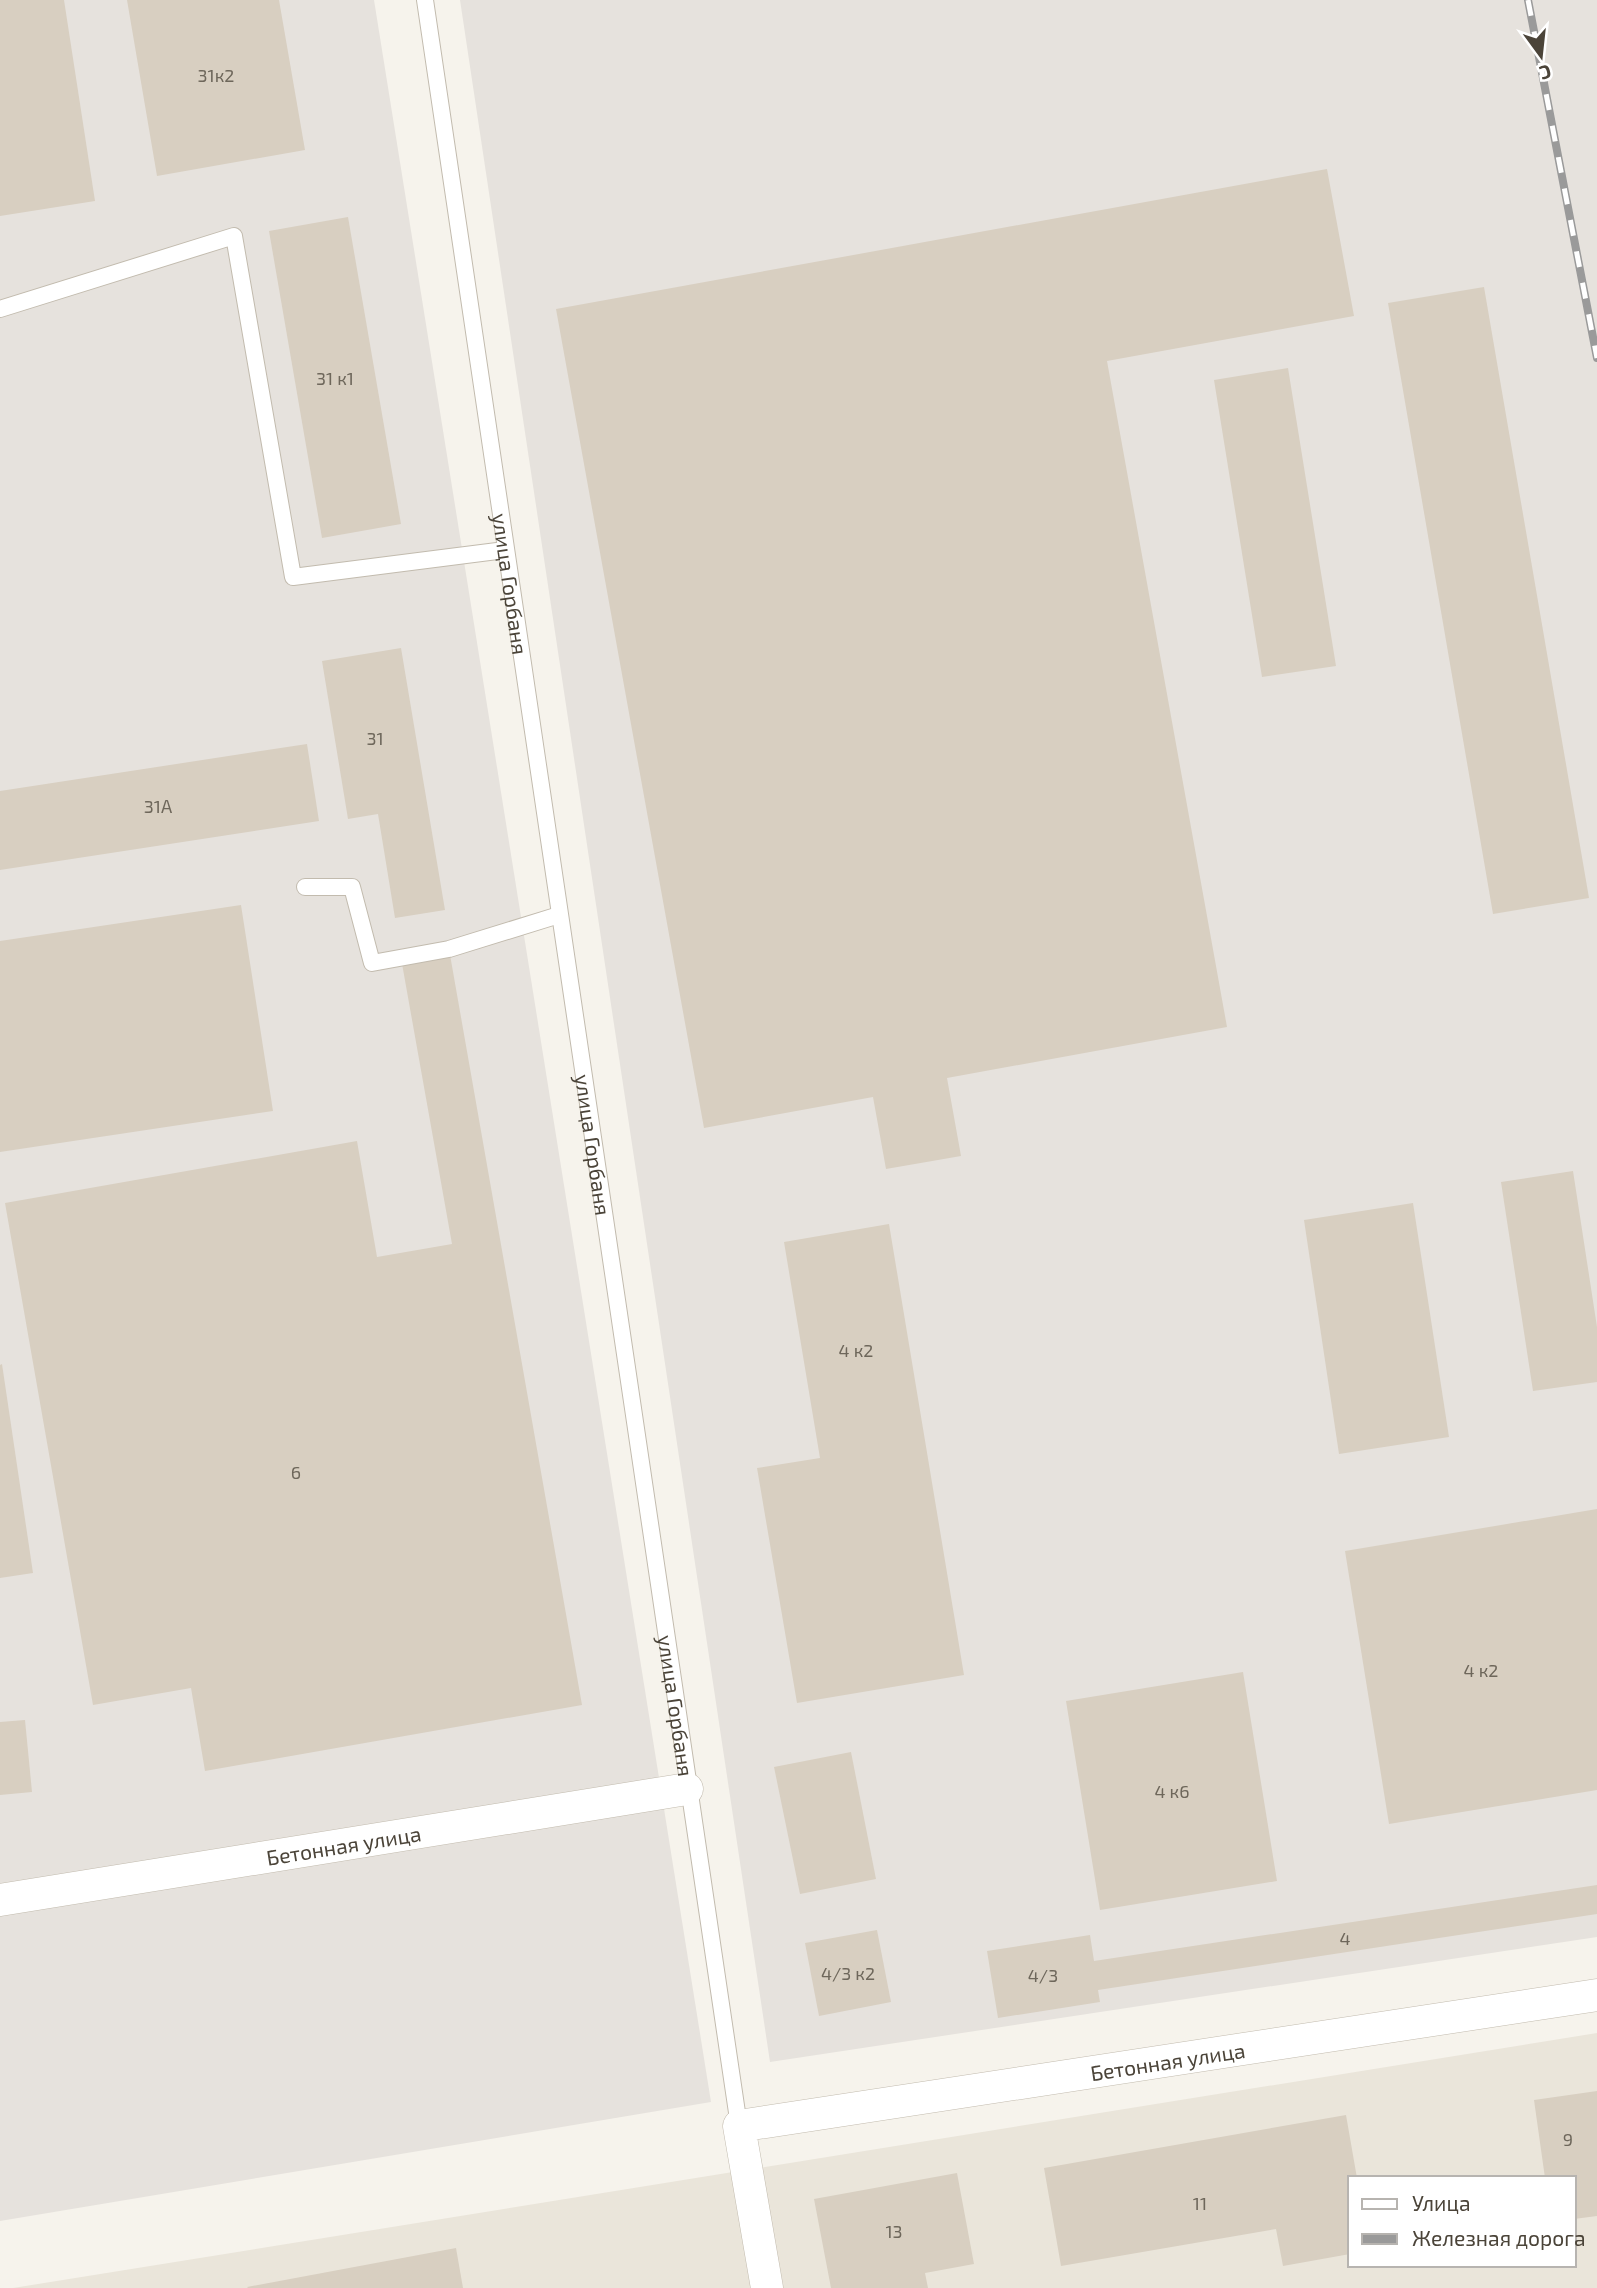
<svg xmlns="http://www.w3.org/2000/svg" width="1597" height="2288" font-family="'Exo 2',sans-serif">
<rect width="100%" height="100%" fill="#f6f3ec"/>
<path fill="#eae5da" fill-rule="evenodd" d="M 1597,2033 L 1597,2288 L 13,2288 ZM 1350,2178 L 1574,2178 L 1574,2265 L 1350,2265 Z"/>
<g fill="#e6e2dd">
<polygon points="0,0 374,0 711,2102 0,2221"/>
<polygon points="460,0 1597,0 1597,1937 770,2062"/>
</g>
<g fill="#d8cfc1">
<polygon points="0,0 64,0 95,201 0,216"/>
<polygon points="127,0 279,0 305,150 157,176"/>
<polygon points="1327,169 1354,316 1107,361 1227,1027 947,1078 961,1156 886,1169 873,1097 704,1128 556,309"/>
<polygon points="348,217 401,524 322,538 269,231"/>
<polygon points="1484,287 1589,898 1493,914 1388,303"/>
<polygon points="1288,368 1336,666 1262,677 1214,380"/>
<polygon points="401,648 445,910 395,918 378,814 348,819 322,661"/>
<polygon points="307,744 319,821 0,870 0,791"/>
<polygon points="241,905 273,1111 0,1152 0,941"/>
<polygon points="449,949 582,1705 205,1771 191,1688 93,1705 5,1203 357,1141 377,1257 452,1244 401,958"/>
<polygon points="1573,1171 1597,1327 1597,1382 1533,1391 1501,1182"/>
<polygon points="1413,1203 1449,1437 1339,1454 1304,1220"/>
<polygon points="889,1224 964,1675 797,1703 757,1468 820,1458 784,1242"/>
<polygon points="2,1364 33,1573 0,1578 0,1365"/>
<polygon points="1597,1509 1597,1790 1389,1824 1345,1551"/>
<polygon points="1243,1672 1277,1881 1100,1910 1066,1701"/>
<polygon points="25,1720 32,1792 0,1795 0,1722"/>
<polygon points="851,1752 876,1879 800,1894 774,1767"/>
<polygon points="1597,1885 1597,1914 1098,1990 1100,2002 998,2018 987,1951 1090,1935 1094,1961"/>
<polygon points="877,1930 891,2002 819,2016 805,1943"/>
<polygon points="1597,2091 1597,2216 1574,2219 1574,2178 1545,2178 1534,2100"/>
<polygon points="1346,2115 1357,2178 1350,2178 1350,2254 1283,2266 1276,2229 1061,2266 1044,2168"/>
<polygon points="957,2173 974,2264 925,2273 928,2288 831,2288 814,2199"/>
<polygon points="456,2248 463,2288 248,2288 247,2287"/>
</g>
<g fill="none" stroke-linecap="round" stroke-linejoin="round">
<g stroke="#c2bbae" stroke-width="18">
<g id="service">
<path id="s1" d="M 425,0 L 739,2126"/>
<polyline points="0,309 234,236 293,577 505,550"/>
<polyline points="305,887 352,887 372,963 449,949 559,915"/>
</g>
</g>
<g stroke="#c2bbae" stroke-width="33">
<g id="minor">
<path id="s2" d="M 0,1900 L 687,1789"/>
<path id="s3" d="M 767,2288 L 739,2126 L 1597,1995"/>
</g>
</g>
<use href="#service" stroke="#fff" stroke-width="16"/>
<use href="#minor" stroke="#fff" stroke-width="32"/>
<g stroke="#9a9a9a" stroke-width="8">
<polyline id="rail" points="1528,0 1597,358"/>
</g>
<use href="#rail" stroke="#fff" stroke-width="5" stroke-dasharray="16" stroke-linecap="butt"/>
</g>
<g text-anchor="middle" dominant-baseline="central" stroke-width="7" stroke-linejoin="round" paint-order="stroke">
<g font-size="18" fill="#6e675b">
<text x="216" y="75">31к2</text>
<text x="335" y="378">31 к1</text>
<text x="375" y="738">31</text>
<text x="158" y="806">31А</text>
<text x="856" y="1350">4 к2</text>
<text x="296" y="1472">6</text>
<text x="1481" y="1670">4 к2</text>
<text x="1172" y="1791">4 к6</text>
<text x="1345" y="1938">4</text>
<text x="848" y="1973">4/3 к2</text>
<text x="1043" y="1975">4/3</text>
<text x="1568" y="2139">9</text>
<text x="1200" y="2203">11</text>
<text x="894" y="2231">13</text>
</g>
<g font-size="21" fill="#4b4439" stroke="#fff">
<text stroke="none"><textPath href="#s1" startOffset="590">улица Горбаня</textPath></text>
<text stroke="none"><textPath href="#s1" startOffset="1157">улица Горбаня</textPath></text>
<text stroke="none"><textPath href="#s1" startOffset="1724">улица Горбаня</textPath></text>
<text stroke="none"><textPath href="#s2" startOffset="348">Бетонная улица</textPath></text>
<text stroke="none"><textPath href="#s3" startOffset="598">Бетонная улица</textPath></text>
</g>
</g>
<rect x="1348" y="2176" width="228" height="91" fill="#ffffff" stroke="#b7b4b0" stroke-width="2"/>
<rect x="1362" y="2199" width="35" height="10" fill="#ffffff" stroke="#b7b4b0" stroke-width="2"/>
<text x="1412" y="2211" font-size="21" fill="#4b4439">Улица</text>
<rect x="1362" y="2234" width="35" height="10" fill="#9a9a9a" stroke="#b7b4b0" stroke-width="2"/>
<text x="1412" y="2246" font-size="21" fill="#4b4439">Железная дорога</text>
<g transform="translate(1541 56) rotate(165)" stroke="#ffffff" stroke-width="5" paint-order="stroke">
<path d="M0-5L12 26L0 18L-12 26Z" fill="#4b4439"/>
<text y="-10" font-size="19" font-weight="bold" text-anchor="middle" fill="#4b4439">С</text>
</g>
</svg>
